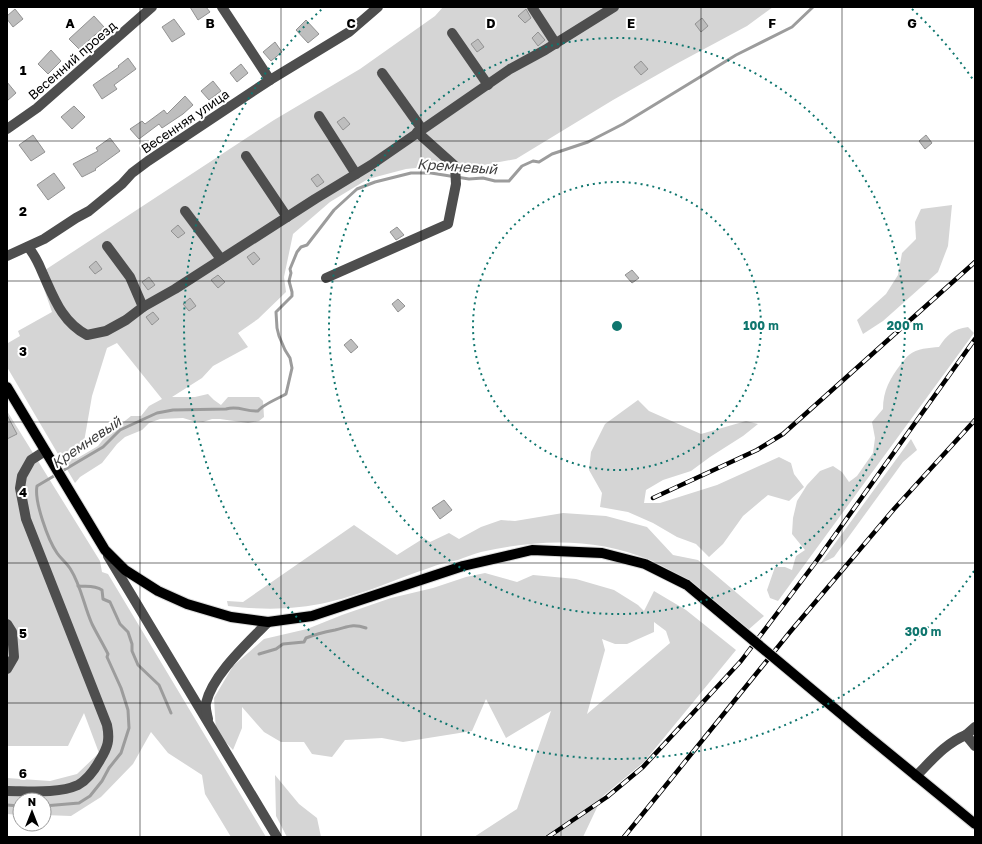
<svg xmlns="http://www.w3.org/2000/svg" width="982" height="844" font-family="'Golos Text',sans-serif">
<rect width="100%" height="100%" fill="#fff"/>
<g fill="#d5d5d5" fill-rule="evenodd">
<path d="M 443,7 L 773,7 L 747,26 L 678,63 L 613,100 L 516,159 L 473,167 L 445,165 L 406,169 L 368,179 L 330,202 L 293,234 L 284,277 L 286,292 L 258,319 L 238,333 L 248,347 L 213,366 L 202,378 L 172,397 L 195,397 L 208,394 L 214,400 L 221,405 L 228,397 L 259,397 L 263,401 L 264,417 L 259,421 L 248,423 L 220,419 L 212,419 L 203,422 L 193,421 L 183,418 L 160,419 L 149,423 L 142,430 L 125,437 L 117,444 L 102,463 L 80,477 L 75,483 L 7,367 L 7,341 L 8,343 L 20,336 L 18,331 L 52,312 L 38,272 L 42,272 L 274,120 L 360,69 L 435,16 ZM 117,343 L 162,399 L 149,406 L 141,416 L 131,416 L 105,437 L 98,446 L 76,459 L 78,451 L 84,442 L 92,396 L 107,348 Z"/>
<polygon points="952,205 948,246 938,272 883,321 863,334 857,320 886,294 898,275 902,253 916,239 915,222 921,209"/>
<path d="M 968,327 L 974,333 L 778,601 L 770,598 L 767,590 L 775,567 L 785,567 L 792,570 L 796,556 L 805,550 L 792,534 L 793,518 L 797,501 L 807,485 L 820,471 L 833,466 L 842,472 L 849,482 L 857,476 L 873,453 L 875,438 L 872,422 L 883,409 C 883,391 890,378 901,364 C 904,361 906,357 909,355 C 917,348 929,348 939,347 C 947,335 953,329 968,327 Z"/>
<polygon points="638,400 649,411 701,434 746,421 758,424 743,436 710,457 691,471 663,480 646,490 644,503 660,503 717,485 779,457 791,463 794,474 804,487 789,501 768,495 743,516 723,544 709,557 696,544 677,537 653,523 628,512 600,507 602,493 589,470 591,452 605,424"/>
<polygon points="7,411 100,561 102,572 108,574 266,837 231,837 205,794 202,775 168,753 151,732 133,764 101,797 71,816 44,815 44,800 20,800 20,815 7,814 7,778 50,781 77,774 99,753 84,713 68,746 7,746"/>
<polygon points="911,439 917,450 903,462 834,557 820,564"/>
<path d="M 563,513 L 606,516 L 647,527 L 673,555 L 698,560 L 764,616 L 748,630 C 719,607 684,575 650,560 C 594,537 539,539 481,552 C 473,554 466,557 458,560 C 449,562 439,564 429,568 C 396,579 364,594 329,602 C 294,610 264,610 228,606 L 227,601 L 243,602 L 354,525 L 397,555 L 424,538 L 430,542 L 449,533 L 459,539 L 481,527 L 501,520 L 515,521 Z"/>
<path d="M 485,573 L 517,582 L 533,575 L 576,579 L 614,590 L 638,605 L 644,611 L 654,591 L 686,610 L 736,650 L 644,762 L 602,797 L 583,837 L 474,837 L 517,809 L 551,711 L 506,738 L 486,699 L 472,731 L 403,742 L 382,738 L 345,740 L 332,757 L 312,754 L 304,742 L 281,742 L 264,732 L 242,707 L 242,728 L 233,750 L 216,732 L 214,698 L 233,666 L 264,639 L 307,629 L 342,615 L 391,598 L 433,588 L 466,577 ZM 654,622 L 666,631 L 670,643 L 587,714 L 605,650 L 602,639 L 615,644 L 627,644 L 654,632 Z"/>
<polygon points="275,775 299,804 317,818 321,837 287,837 276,816"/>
</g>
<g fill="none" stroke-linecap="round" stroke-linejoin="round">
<g stroke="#9c9c9c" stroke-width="3">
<path d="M 78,586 C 87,587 94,585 102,590 L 103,599 L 110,602 L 120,624 L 128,632 L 132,644 L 132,651 L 138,665 L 159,685 L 171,713"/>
<path d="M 259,654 L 276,649 L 283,644 L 304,642 L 306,638 C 316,634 325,632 335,630 C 348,627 352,623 366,628"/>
<polyline points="7,805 20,806"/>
<path d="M 44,806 L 79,803 L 90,796 L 102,781 L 109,768 L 121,753 L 129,728 L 128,710 L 121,688 L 107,657 L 108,654 C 103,644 97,634 92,624 C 84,606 81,586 71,570 C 67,563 61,559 57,553 C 48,540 34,501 37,486 L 103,447 L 120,430 L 146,418 L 157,413 L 173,410 L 226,409 C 239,405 245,412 258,411 C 262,405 279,398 286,394 L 292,368 L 290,358 L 285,350 L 279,336 L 277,328 L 276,312 L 292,296 L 292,292 L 289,281 L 291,273 L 290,269 L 297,252 L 301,247 L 307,245 L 334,210 L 357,189 L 375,182 L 411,173 L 431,173 L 469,179 L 483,178 L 495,181 L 509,181 L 522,166 L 533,161 L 539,162 L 552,154 L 588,142 L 623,124 L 736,55 L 792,27 L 813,7"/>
</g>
</g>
<g fill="#bebebe" stroke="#929292">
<polygon points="190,7 206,7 210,12 198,20"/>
<polygon points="15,9 23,19 13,27 7,19 7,16"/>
<polygon points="526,9 531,18 525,23 518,16"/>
<polygon points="94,16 104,27 79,49 69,39"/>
<polygon points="702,18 708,26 701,32 695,24"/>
<polygon points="174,19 185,34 172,42 162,27"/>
<polygon points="306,20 319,34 308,43 296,30"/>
<polygon points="538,32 545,40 538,46 532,38"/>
<polygon points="478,39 484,47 477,52 471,44"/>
<polygon points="275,42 282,52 271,61 263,52"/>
<polygon points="51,50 61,61 48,74 38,64"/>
<polygon points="128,58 136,69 114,85 117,89 102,99 93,85 119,67 118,66"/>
<polygon points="641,61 648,69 641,75 634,67"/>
<polygon points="241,64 248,73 237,82 230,73"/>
<polygon points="213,81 221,91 209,100 201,91"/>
<polygon points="7,82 16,93 7,101"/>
<polygon points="185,96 193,105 183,114 162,128 159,124 139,139 130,129 142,121 145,124 164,110 167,114"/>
<polygon points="74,106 85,117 72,129 61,117"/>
<polygon points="344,117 350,124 343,130 337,122"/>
<polygon points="33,135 45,152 31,161 19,145"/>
<polygon points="926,135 932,143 925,149 919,141"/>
<polygon points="110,138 120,151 95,169 96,170 82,177 73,164 98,151 96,148"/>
<polygon points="54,173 65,188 48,200 37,185"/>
<polygon points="318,174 324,182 317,187 311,179"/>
<polygon points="178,225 185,233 178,238 171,231"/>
<polygon points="397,227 404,235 396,240 390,232"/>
<polygon points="254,252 260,259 253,265 247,257"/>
<polygon points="96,261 102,269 95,274 89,267"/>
<polygon points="632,270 639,278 632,283 625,275"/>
<polygon points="218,275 225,282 218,288 211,280"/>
<polygon points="149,277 155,285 148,290 142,282"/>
<polygon points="190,298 196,306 189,311 183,304"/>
<polygon points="398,299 405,306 398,312 392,304"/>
<polygon points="153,312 159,319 152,325 146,317"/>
<polygon points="351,339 358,347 351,353 344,345"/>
<polygon points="7,415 17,434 7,439"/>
<polygon points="444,500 452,510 440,519 432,508"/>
</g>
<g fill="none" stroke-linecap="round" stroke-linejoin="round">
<g stroke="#dbdbdb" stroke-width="12">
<g id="major">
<polyline points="7,387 105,550 125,570 158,591 187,604 231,617 268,622 312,616 463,566 532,550 602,553 645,564 687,585"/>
<polyline points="864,733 975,824"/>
</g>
</g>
<g stroke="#4e4e4e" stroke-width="10">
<polyline points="222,7 270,80"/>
<polyline points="532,7 556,44"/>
<polyline points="452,33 488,85"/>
<polyline points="382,73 422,129"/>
<polyline points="319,116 356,174"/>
<polyline points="7,129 37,108 152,7"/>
<polyline points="246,156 287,217"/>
<polyline points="185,211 221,259"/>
<polyline points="107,246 130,277 143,307"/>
<path d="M 28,247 C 35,255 39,264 43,274 C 54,298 62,322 87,335 L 106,331 L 126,320 L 143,307 L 175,289 L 315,199 L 371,165 L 510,69 L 545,50 L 614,7"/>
<polyline points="7,256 44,239 76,218 89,211 122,184 132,173 148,161 270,80 349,32 378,7"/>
<polyline points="326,278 448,224 456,184 455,166 417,132"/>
<polyline points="108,556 277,837"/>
<polyline points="7,624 12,632 14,657 7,669"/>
<path d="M 208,719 C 207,714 205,708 206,703 C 213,674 248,643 268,622"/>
<polyline points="966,735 975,727"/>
<path d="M 916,776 C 932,760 946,743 966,735 L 975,746"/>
<path d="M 7,791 C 28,791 58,794 78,785 C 87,780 95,769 100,760 C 108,747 110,740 107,725 L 26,519 L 20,488 L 22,476 L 31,460 L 45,451"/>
</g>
<use href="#major" stroke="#000" stroke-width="10"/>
<g stroke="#000" stroke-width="4.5">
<g id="rail">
<polyline points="653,498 757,450 783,434 975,262"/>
<polyline points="548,837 607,797 643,767 741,661 815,563 975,339"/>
<polyline points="624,837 790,632 894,509 975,420"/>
</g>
</g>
<use href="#rail" stroke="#fff" stroke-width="3" stroke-dasharray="9" stroke-linecap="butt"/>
<g stroke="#dbdbdb" stroke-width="12" stroke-linecap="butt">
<polyline id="major-bridge" points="687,585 864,733"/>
</g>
<use href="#major-bridge" stroke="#000" stroke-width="10"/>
</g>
<path fill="none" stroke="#000" stroke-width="1" stroke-opacity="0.55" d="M 140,7 L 140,837M 281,7 L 281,837M 421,7 L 421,837M 561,7 L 561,837M 701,7 L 701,837M 842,7 L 842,837M 7,141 L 975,141M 7,281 L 975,281M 7,422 L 975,422M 7,563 L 975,563M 7,703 L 975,703"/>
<g fill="none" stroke="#0f766e" stroke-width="2" stroke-dasharray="2 4">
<circle cx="617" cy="326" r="144"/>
<circle cx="617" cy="326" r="288"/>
<path d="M974 571A433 433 0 1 1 322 9M912 9A433 433 0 0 1 974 81"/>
</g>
<g text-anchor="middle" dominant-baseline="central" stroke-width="4" stroke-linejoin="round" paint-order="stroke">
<g font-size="13" fill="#000" stroke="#fff">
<text transform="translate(72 60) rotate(-41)">Весенний проезд</text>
<text transform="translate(185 121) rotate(-34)">Весенняя улица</text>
</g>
<g font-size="14" font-style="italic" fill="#3d3d3d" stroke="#fff">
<text transform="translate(457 166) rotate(4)">Кремневый</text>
<text transform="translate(86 442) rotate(-34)">Кремневый</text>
</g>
</g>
<g font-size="13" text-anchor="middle" font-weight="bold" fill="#000" stroke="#fff" stroke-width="4" stroke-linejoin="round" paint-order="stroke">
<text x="70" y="28">A</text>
<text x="210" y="28">B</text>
<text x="351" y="28">C</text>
<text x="491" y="28">D</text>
<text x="631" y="28">E</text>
<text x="772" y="28">F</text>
<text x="912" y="28">G</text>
<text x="23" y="75">1</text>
<text x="23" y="216">2</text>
<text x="23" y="356">3</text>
<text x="23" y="497">4</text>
<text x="23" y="638">5</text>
<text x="23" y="778">6</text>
</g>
<circle cx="617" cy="326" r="6" fill="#0f766e" stroke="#fff" stroke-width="2"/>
<g font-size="12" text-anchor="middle" font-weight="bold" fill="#0f766e" stroke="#fff" stroke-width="4" stroke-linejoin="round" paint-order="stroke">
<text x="761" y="330">100 m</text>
<text x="905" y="330">200 m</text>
<text x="923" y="636">300 m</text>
</g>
<rect width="982" height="844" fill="none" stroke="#000000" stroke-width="16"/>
<g transform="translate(32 812)"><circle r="19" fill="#ffffff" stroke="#999999"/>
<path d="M0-3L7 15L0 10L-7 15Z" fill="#000000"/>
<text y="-6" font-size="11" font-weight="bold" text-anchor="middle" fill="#000000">N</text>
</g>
</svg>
